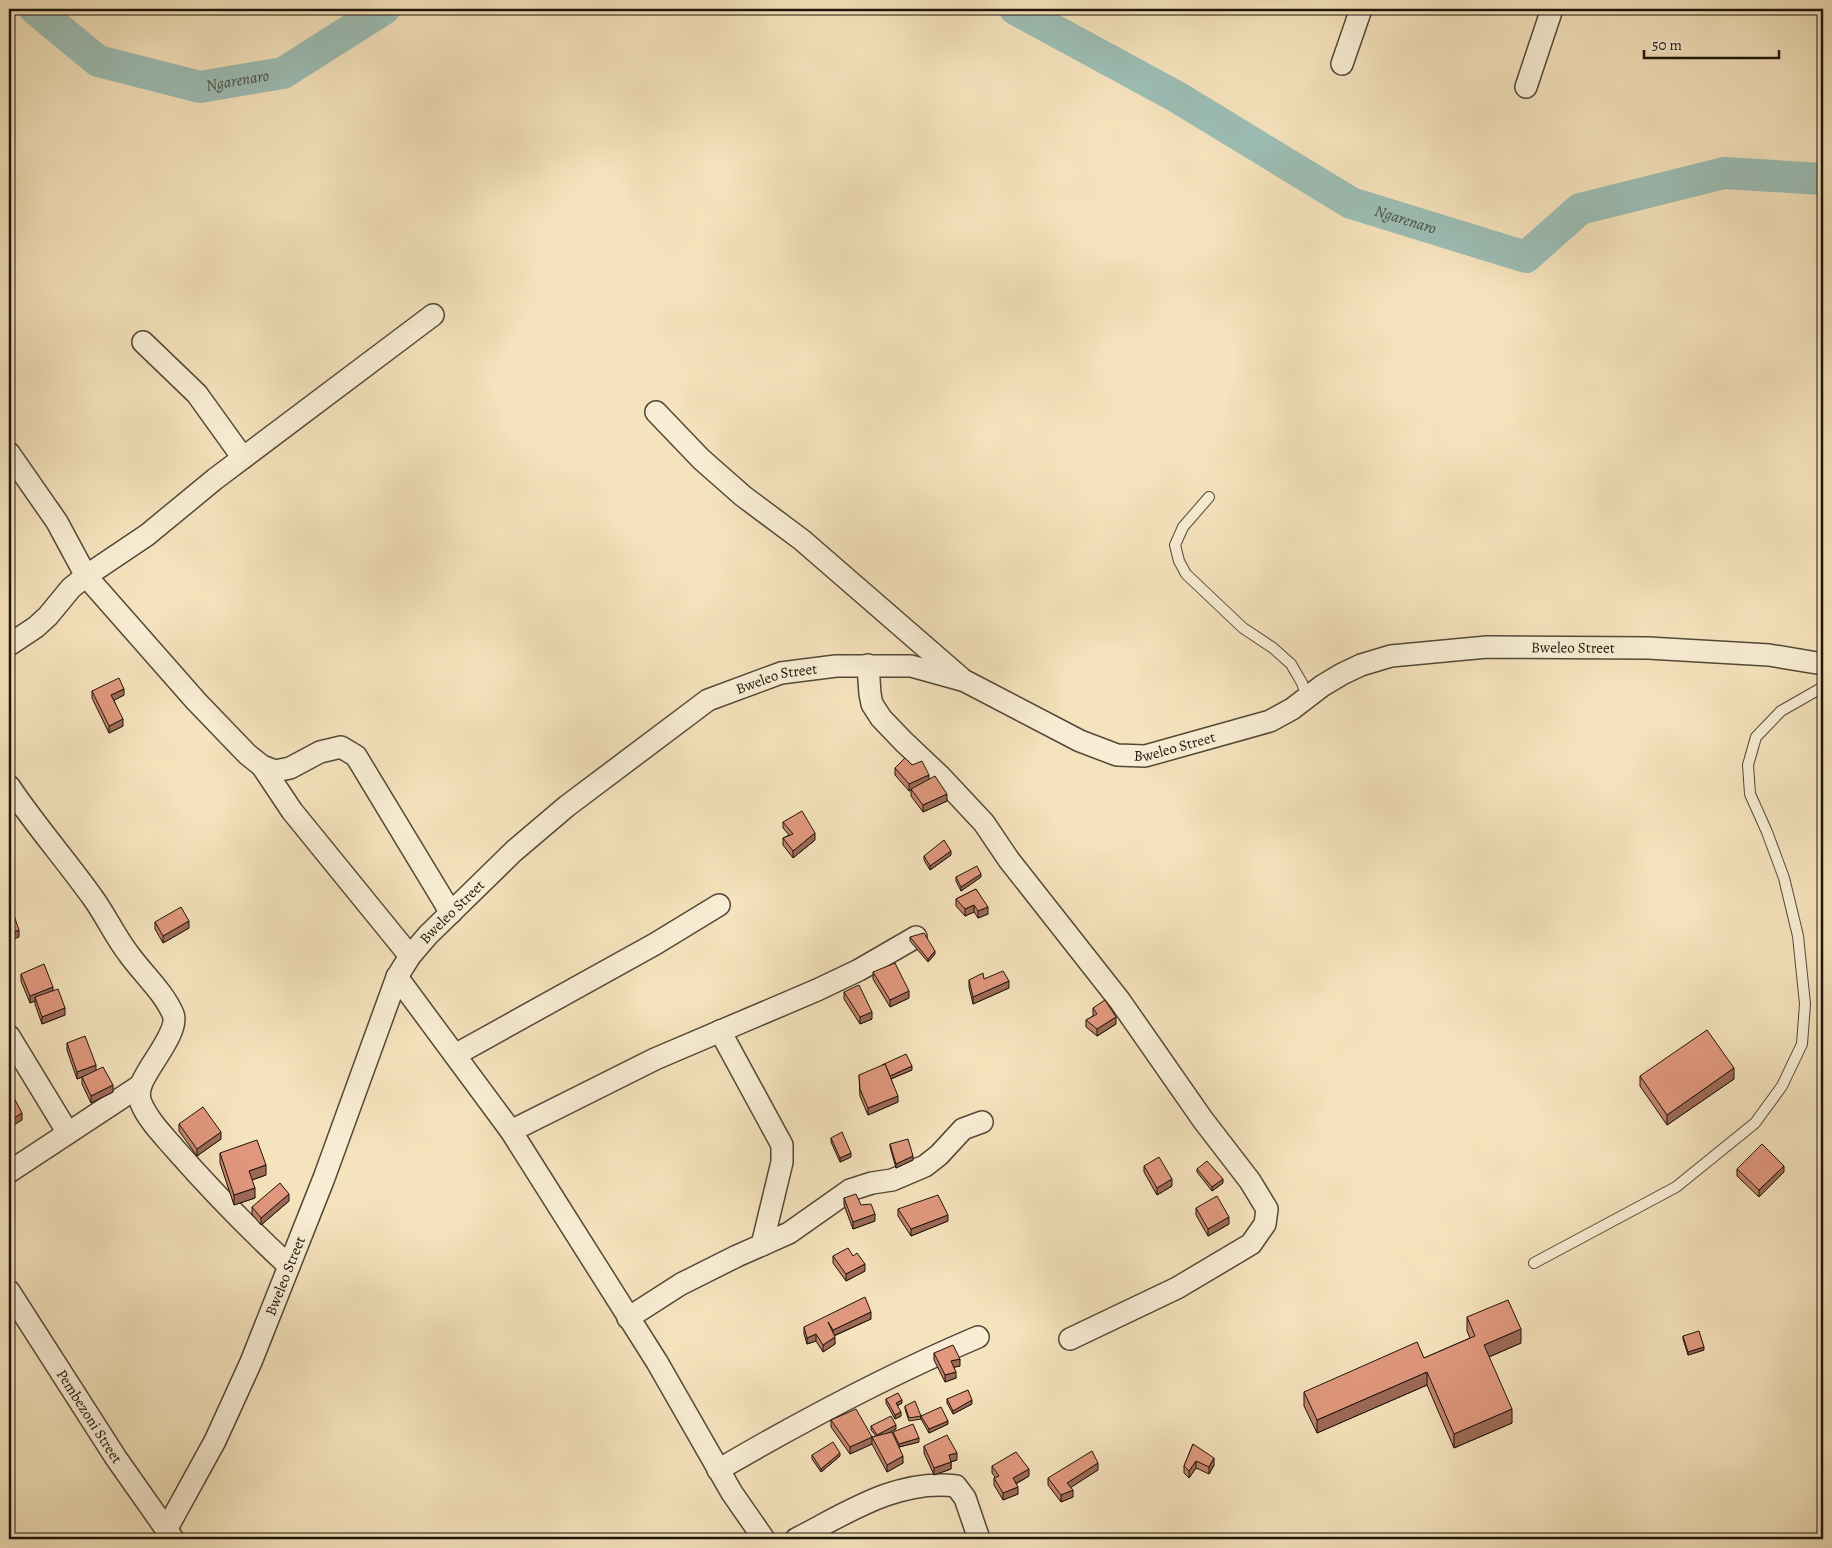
<svg xmlns="http://www.w3.org/2000/svg" width="1832" height="1548" viewBox="0 0 1832 1548" font-family="Alegreya,serif">
  <style>
    .lines { fill: none; stroke-linecap: round; stroke-linejoin: round }
    .river { stroke: #9cbeb5; stroke-width: 32 }
    .service-casing { stroke: #534837; stroke-width: 12 }
    .minor-casing { stroke: #534837; stroke-width: 24 }
    .service { stroke: #f8edd4; stroke-width: 10 }
    .minor { stroke: #f8edd4; stroke-width: 21 }
    .wall { fill: #c2836c; stroke: #1d140a }
    .shaded-wall { fill: #9e6a58; stroke: #1d140a }
    .building { fill: #e1987e; stroke: #1d140a }
    .labels { text-anchor: middle; dominant-baseline: central; stroke-width: 4; stroke-linejoin: round; paint-order: stroke }
    .street-label { font-size: 15px; fill: #1d140a; stroke: #f8edd4 }
    .water-label { font-size: 16px; font-style: italic; fill: #495046; stroke: #f8edd4 }
  </style>
  <rect width="100%" height="100%" fill="#f5e3bd"/>
  <filter id="stains"><feTurbulence type="fractalNoise" baseFrequency=".004" numOctaves="4"/><feColorMatrix values="0 0 0 0 .2 0 0 0 0 .09 0 0 0 0 .02 0 0 0 .5 -.17"/></filter>
  <radialGradient id="worn" r=".72"><stop offset=".6" stop-color="#630" stop-opacity="0"/><stop offset="1" stop-color="#630" stop-opacity=".3"/></radialGradient>
  <g class="lines">
    <g class="river">
      <path id="s1" d="M35 9 98 61 200 87 283 73 384 9"/>
      <path id="s2" d="M1015 9 1177 97 1351 203 1526 257 1580 209 1724 173 1823 179"/>
    </g>
    <defs>
      <g id="service">
        <path d="M1209 497 1183 527 1175 545 1179 561 1186 574 1243 628 1273 648 1291 664 1302 683 1307 697"/>
        <path d="M1534 1263 1676 1187 1755 1123 1782 1086 1802 1044 1805 1004 1798 936 1784 878 1767 832 1750 794 1748 765 1756 737 1781 711 1823 687"/>
      </g>
      <g id="minor">
        <path d="M1342 64 1361 9"/>
        <path d="M1526 87 1552 9"/>
        <path d="M143 342 197 394 243 458"/>
        <path d="M656 412 701 459 743 496 802 540 961 678"/>
        <path d="M9 453 57 522 86 576 196 701 247 754 262 766 275 771 290 768 320 752 341 747 356 756 451 913"/>
        <path d="M9 645 36 627 48 616 71 588 86 576 147 535 215 479 433 315"/>
        <path d="M868 665 870 694 872 704 881 718 904 742 940 776 984 823 1009 860 1120 1001 1203 1120 1250 1181 1267 1209 1265 1224 1251 1244 1177 1288 1070 1339"/>
        <path d="M262 766 292 811 410 956"/>
        <path d="M9 786C35 825 66 860 93 898 106 916 115 936 128 953 142 973 163 991 173 1014 180 1031 147 1067 141 1085 139 1091 139 1098 141 1103 148 1120 163 1135 175 1149 211 1190 249 1229 289 1266"/>
        <path d="M397 977 511 1131 657 1362 732 1493 764 1539"/>
        <path d="M720 1031 782 1145V1162L762 1245"/>
        <path d="M9 1036 68 1133"/>
        <path d="M455 1055 655 944 719 905"/>
        <path d="M511 1131 655 1059 817 990 859 970 916 937"/>
        <path d="M9 1172 141 1085"/>
        <path id="s3" d="M9 1291 116 1458 173 1539"/>
        <path d="M628 1318 681 1284 737 1256 789 1233 850 1190 872 1183 892 1180 925 1166 939 1155 963 1129 982 1122"/>
        <path d="M718 1470C802 1421 888 1375 978 1337"/>
        <path id="s4" d="M166 1530 215 1441 251 1362 324 1178 397 977 410 956 428 935 514 851 567 806 708 700 781 673 836 666H911L965 681 1080 741 1117 755 1145 756 1270 721 1292 709 1322 686 1342 674 1361 665 1391 656 1487 647 1648 648 1769 655 1823 664"/>
        <path d="M796 1539C845 1514 898 1478 956 1486L965 1498 979 1539"/>
      </g>
    </defs>
    <use href="#service" class="service-casing"/>
    <use href="#minor" class="minor-casing"/>
    <use href="#service" class="service"/>
    <use href="#minor" class="minor"/>
  </g>
  <g class="wall">
    <path d="M92 691 124 695 114 700 123 726 109 733 92 698Z"/>
    <path d="M895 768 929 780 947 801 923 812 911 796V790L909 791 895 775Z"/>
    <path d="M783 822 815 840 793 858 783 845V838L789 835 783 828Z"/>
    <path d="M951 855 930 870 924 860V856Z"/>
    <path d="M956 877H981L961 891 956 881Z"/>
    <path d="M976 889 988 914 978 918 974 912 965 916 956 906V899Z"/>
    <path d="M155 922 189 928 163 943 155 929Z"/>
    <path d="M910 937 935 954 928 962 910 941Z"/>
    <path d="M873 972 909 998 890 1007 873 979Z"/>
    <path d="M21 974 53 991 65 1015 42 1024 35 1004V1001L30 1003 21 981Z"/>
    <path d="M984 979 1009 988 973 1004 969 987V980Z"/>
    <path d="M844 992 872 1019 860 1024 844 999Z"/>
    <path d="M1093 1008 1116 1024 1097 1036 1086 1027V1020L1093 1016Z"/>
    <path d="M67 1043 96 1070 113 1092 91 1103 82 1084V1077L85 1076 77 1079 67 1050Z"/>
    <path d="M912 1070 891 1079 898 1102 868 1115 860 1096 859 1075Z"/>
    <path d="M1640 1076 1734 1079 1667 1125 1640 1086Z"/>
    <path d="M179 1124 221 1139 197 1156 179 1131Z"/>
    <path d="M831 1138 851 1157 840 1162 831 1142Z"/>
    <path d="M890 1144 913 1160 896 1168 890 1147Z"/>
    <path d="M220 1153 266 1175 252 1180 255 1198 234 1205 220 1163Z"/>
    <path d="M1144 1166 1172 1186 1157 1195 1144 1172Z"/>
    <path d="M1197 1169 1223 1183 1212 1191 1197 1172Z"/>
    <path d="M1737 1169 1784 1172 1759 1197 1737 1176Z"/>
    <path d="M844 1198 861 1205 875 1221 853 1229 844 1205Z"/>
    <path d="M289 1201 261 1225 252 1214V1207Z"/>
    <path d="M1196 1208 1229 1224 1208 1236 1196 1215Z"/>
    <path d="M898 1209 948 1221 911 1236 898 1216Z"/>
    <path d="M833 1256H853L865 1271 846 1281 833 1263Z"/>
    <path d="M1467 1317 1521 1343 1489 1357 1512 1423 1454 1448 1427 1385 1317 1433 1304 1406V1392L1424 1358 1470 1338 1467 1331Z"/>
    <path d="M871 1319 834 1336 835 1344 823 1352 816 1341 807 1344 804 1334V1327Z"/>
    <path d="M1683 1336 1704 1350 1688 1355 1683 1339Z"/>
    <path d="M934 1353 960 1366 954 1367 956 1378 945 1382 934 1360Z"/>
    <path d="M886 1399 902 1403 897 1406 901 1416 895 1419 886 1403Z"/>
    <path d="M947 1399 972 1404 953 1414 947 1403Z"/>
    <path d="M905 1406 921 1416V1419L909 1421 905 1409Z"/>
    <path d="M921 1416 948 1424 929 1433 921 1419Z"/>
    <path d="M831 1420 872 1437 876 1436 871 1430V1426L896 1429 887 1433 893 1434V1432L919 1442 899 1447 903 1463 887 1472 872 1444 850 1454 831 1427Z"/>
    <path d="M1193 1444 1214 1465 1209 1474 1196 1468 1189 1478 1184 1473V1466Z"/>
    <path d="M924 1446 957 1460 951 1462V1469L934 1475 924 1453Z"/>
    <path d="M812 1455 840 1456 821 1472 812 1459Z"/>
    <path d="M992 1466 1029 1476 1016 1484 1018 1494 1003 1500 994 1485V1478L995 1477 992 1473Z"/>
    <path d="M1098 1470 1070 1487 1073 1497 1061 1502 1048 1485V1478Z"/>
  </g>
  <g class="shaded-wall">
    <path d="M124 689V695L111 702V695Z"/>
    <path d="M123 719V726L109 733V726Z"/>
    <path d="M929 775V782L909 791V784Z"/>
    <path d="M947 794V801L923 812V805Z"/>
    <path d="M815 833V840L793 858V851Z"/>
    <path d="M951 851V855L930 870V866Z"/>
    <path d="M981 874V877L961 891V887Z"/>
    <path d="M974 905V912L965 916V909Z"/>
    <path d="M988 907V914L978 918V911Z"/>
    <path d="M189 921V928L163 943V936Z"/>
    <path d="M19 930V937L9 941V934Z"/>
    <path d="M935 951V954L928 962V959Z"/>
    <path d="M1009 981V988L973 1004V997Z"/>
    <path d="M53 987V993L35 997V1001L30 1003V996Z"/>
    <path d="M909 991V998L890 1007V1000Z"/>
    <path d="M65 1008V1015L42 1024V1017Z"/>
    <path d="M872 1012V1019L860 1024V1017Z"/>
    <path d="M1116 1017V1024L1097 1036V1029Z"/>
    <path d="M96 1065V1072L77 1079V1072Z"/>
    <path d="M912 1066V1070L888 1080V1077Z"/>
    <path d="M1734 1068V1079L1667 1125V1115Z"/>
    <path d="M113 1085V1092L91 1103V1096Z"/>
    <path d="M898 1096V1102L868 1115V1108Z"/>
    <path d="M22 1113V1120L9 1128V1121Z"/>
    <path d="M221 1132V1139L197 1156V1149Z"/>
    <path d="M851 1153V1157L840 1162V1158Z"/>
    <path d="M913 1156V1160L896 1168V1164Z"/>
    <path d="M266 1165V1175L249 1181V1171Z"/>
    <path d="M1784 1166V1172L1759 1197V1190Z"/>
    <path d="M1172 1179V1186L1157 1195V1188Z"/>
    <path d="M1223 1179V1183L1212 1191V1187Z"/>
    <path d="M255 1188V1198L234 1205V1195Z"/>
    <path d="M289 1194V1201L261 1225V1218Z"/>
    <path d="M875 1214V1221L853 1229V1222Z"/>
    <path d="M948 1215V1221L911 1236V1229Z"/>
    <path d="M1229 1217V1224L1208 1236V1229Z"/>
    <path d="M865 1264V1271L846 1281V1274Z"/>
    <path d="M871 1312V1319L833 1336V1330Z"/>
    <path d="M1521 1329V1343L1484 1359V1345Z"/>
    <path d="M816 1334V1341L807 1344V1338Z"/>
    <path d="M835 1337V1344L823 1352V1345Z"/>
    <path d="M1704 1347V1350L1688 1355V1352Z"/>
    <path d="M960 1359V1366L951 1368V1361Z"/>
    <path d="M956 1372V1378L945 1382V1375Z"/>
    <path d="M1427 1372V1385L1317 1433V1420Z"/>
    <path d="M902 1400V1403L896 1406V1403Z"/>
    <path d="M972 1400V1404L953 1414V1411Z"/>
    <path d="M1512 1409V1423L1454 1448V1434Z"/>
    <path d="M901 1412V1416L895 1419V1415Z"/>
    <path d="M948 1421V1424L929 1433V1429Z"/>
    <path d="M896 1425V1429L877 1439V1435Z"/>
    <path d="M872 1437V1444L850 1454V1447Z"/>
    <path d="M919 1438V1442L899 1447V1444Z"/>
    <path d="M840 1453V1456L821 1472V1469Z"/>
    <path d="M957 1453V1460L949 1462V1455Z"/>
    <path d="M903 1456V1463L887 1472V1465Z"/>
    <path d="M1214 1458V1465L1209 1474V1467Z"/>
    <path d="M1196 1461V1468L1189 1478V1471Z"/>
    <path d="M951 1462V1469L934 1475V1468Z"/>
    <path d="M1098 1463V1470L1067 1490V1483Z"/>
    <path d="M1029 1469V1476L1013 1485V1478Z"/>
    <path d="M1018 1487V1494L1003 1500V1493Z"/>
    <path d="M1073 1490V1497L1061 1502V1495Z"/>
  </g>
  <g class="building">
    <path d="M119 678 124 689 111 695 123 719 109 726 92 691Z"/>
    <path d="M905 758 912 765 922 761 929 775 909 784 895 768Z"/>
    <path d="M935 776 947 794 923 805 911 789Z"/>
    <path d="M802 811 815 833 793 851 783 838 793 834 783 822Z"/>
    <path d="M944 840 951 851 930 866 924 856Z"/>
    <path d="M977 866 981 874 961 887 956 877Z"/>
    <path d="M976 889 988 907 978 911 974 905 965 909 956 899Z"/>
    <path d="M181 907 189 921 163 936 155 922Z"/>
    <path d="M12 910 19 930 9 934V911Z"/>
    <path d="M924 933 935 951 928 959 910 937Z"/>
    <path d="M895 963 909 991 890 1000 873 972Z"/>
    <path d="M44 964 53 987 30 996 21 974Z"/>
    <path d="M1003 971 1009 981 973 997 969 980 983 973 984 979Z"/>
    <path d="M859 985 872 1012 860 1017 844 992Z"/>
    <path d="M58 989 65 1008 42 1017 35 997Z"/>
    <path d="M1105 1000 1116 1017 1097 1029 1086 1020 1097 1014 1093 1008Z"/>
    <path d="M1707 1030 1734 1068 1667 1115 1640 1076Z"/>
    <path d="M85 1036 96 1065 77 1072 67 1043Z"/>
    <path d="M906 1054 912 1066 890 1076 885 1064 882 1065Z"/>
    <path d="M885 1064 898 1096 868 1108 860 1089 859 1075Z"/>
    <path d="M103 1067 113 1085 91 1096 82 1077Z"/>
    <path d="M12 1094 22 1113 9 1121V1096Z"/>
    <path d="M203 1107 221 1132 197 1149 179 1124Z"/>
    <path d="M842 1132 851 1153 840 1158 831 1138Z"/>
    <path d="M908 1139 913 1156 896 1164 890 1144Z"/>
    <path d="M257 1140 266 1165 249 1171 255 1188 234 1195 220 1153Z"/>
    <path d="M1762 1144 1784 1166 1759 1190 1737 1169Z"/>
    <path d="M1159 1157 1172 1179 1157 1188 1144 1166Z"/>
    <path d="M1207 1161 1223 1179 1212 1187 1197 1169Z"/>
    <path d="M280 1183 289 1194 261 1218 252 1207Z"/>
    <path d="M856 1194 861 1205 871 1204 875 1214 853 1222 844 1198Z"/>
    <path d="M938 1195 948 1215 911 1229 898 1209Z"/>
    <path d="M1217 1196 1229 1217 1208 1229 1196 1208Z"/>
    <path d="M848 1248 853 1256 857 1253 865 1264 846 1274 833 1256Z"/>
    <path d="M865 1297 871 1312 833 1330 828 1322 835 1337 823 1345 816 1334 807 1338 804 1327Z"/>
    <path d="M1508 1300 1521 1329 1484 1345 1512 1409 1454 1434 1427 1372 1317 1420 1304 1392 1417 1342 1424 1358 1475 1336 1467 1317Z"/>
    <path d="M1699 1331 1704 1347 1688 1352 1683 1336Z"/>
    <path d="M953 1345 960 1359 951 1361 956 1372 945 1375 934 1353Z"/>
    <path d="M968 1390 972 1400 953 1411 947 1399Z"/>
    <path d="M898 1393 902 1400 896 1403 901 1412 895 1415 886 1399Z"/>
    <path d="M915 1401 921 1416 909 1418 905 1406Z"/>
    <path d="M941 1407 948 1421 929 1429 921 1416Z"/>
    <path d="M856 1409 872 1437 850 1447 831 1420Z"/>
    <path d="M891 1416 896 1425 877 1435 871 1426Z"/>
    <path d="M913 1424 919 1438 899 1444 893 1432Z"/>
    <path d="M892 1432 903 1456 887 1465 872 1437Z"/>
    <path d="M947 1435 957 1453 949 1455 951 1462 934 1468 924 1446Z"/>
    <path d="M833 1442 840 1453 821 1469 812 1455Z"/>
    <path d="M1193 1444 1214 1458 1209 1467 1196 1461 1189 1471 1184 1466Z"/>
    <path d="M1092 1451 1098 1463 1067 1483 1073 1490 1061 1495 1048 1478Z"/>
    <path d="M1016 1452 1029 1469 1013 1478 1018 1487 1003 1493 994 1478 999 1476 992 1466Z"/>
  </g>
  <g class="labels">
    <g class="street-label">
      <text stroke="none"><textPath href="#s4" startOffset="1931">Bweleo Street</textPath></text>
      <text stroke="none"><textPath href="#s4" startOffset="1091">Bweleo Street</textPath></text>
      <text stroke="none"><textPath href="#s4" startOffset="1511">Bweleo Street</textPath></text>
      <text stroke="none"><textPath href="#s4" startOffset="686">Bweleo Street</textPath></text>
      <text stroke="none"><textPath href="#s4" startOffset="281">Bweleo Street</textPath></text>
      <text stroke="none"><textPath href="#s3" startOffset="149">Pembezoni Street</textPath></text>
    </g>
    <g class="water-label">
      <text stroke="none"><textPath href="#s1" startOffset="225">Ngarenaro</textPath></text>
      <text stroke="none"><textPath href="#s2" startOffset="445">Ngarenaro</textPath></text>
    </g>
  </g>
  <rect width="1832" height="1548" fill="none" stroke="#f5e3bd" stroke-width="30"/>
  <rect x="10" y="10" width="1812" height="1528" fill="none" stroke="#1d140a" stroke-width="2.5"/>
  <rect x="15" y="15" width="1802" height="1518" fill="none" stroke="#1d140a"/>
  <path d="M1644 50v8h135v-8" fill="none" stroke="#1d140a" stroke-width="2.5"/>
  <text x="1652" y="50" font-size="15" fill="#1d140a" stroke="#f8edd4" stroke-width="4" paint-order="stroke">50 m</text>
  <rect width="100%" height="100%" filter="url(#stains)"/>
  <rect width="100%" height="100%" fill="url(#worn)"/>
</svg>
